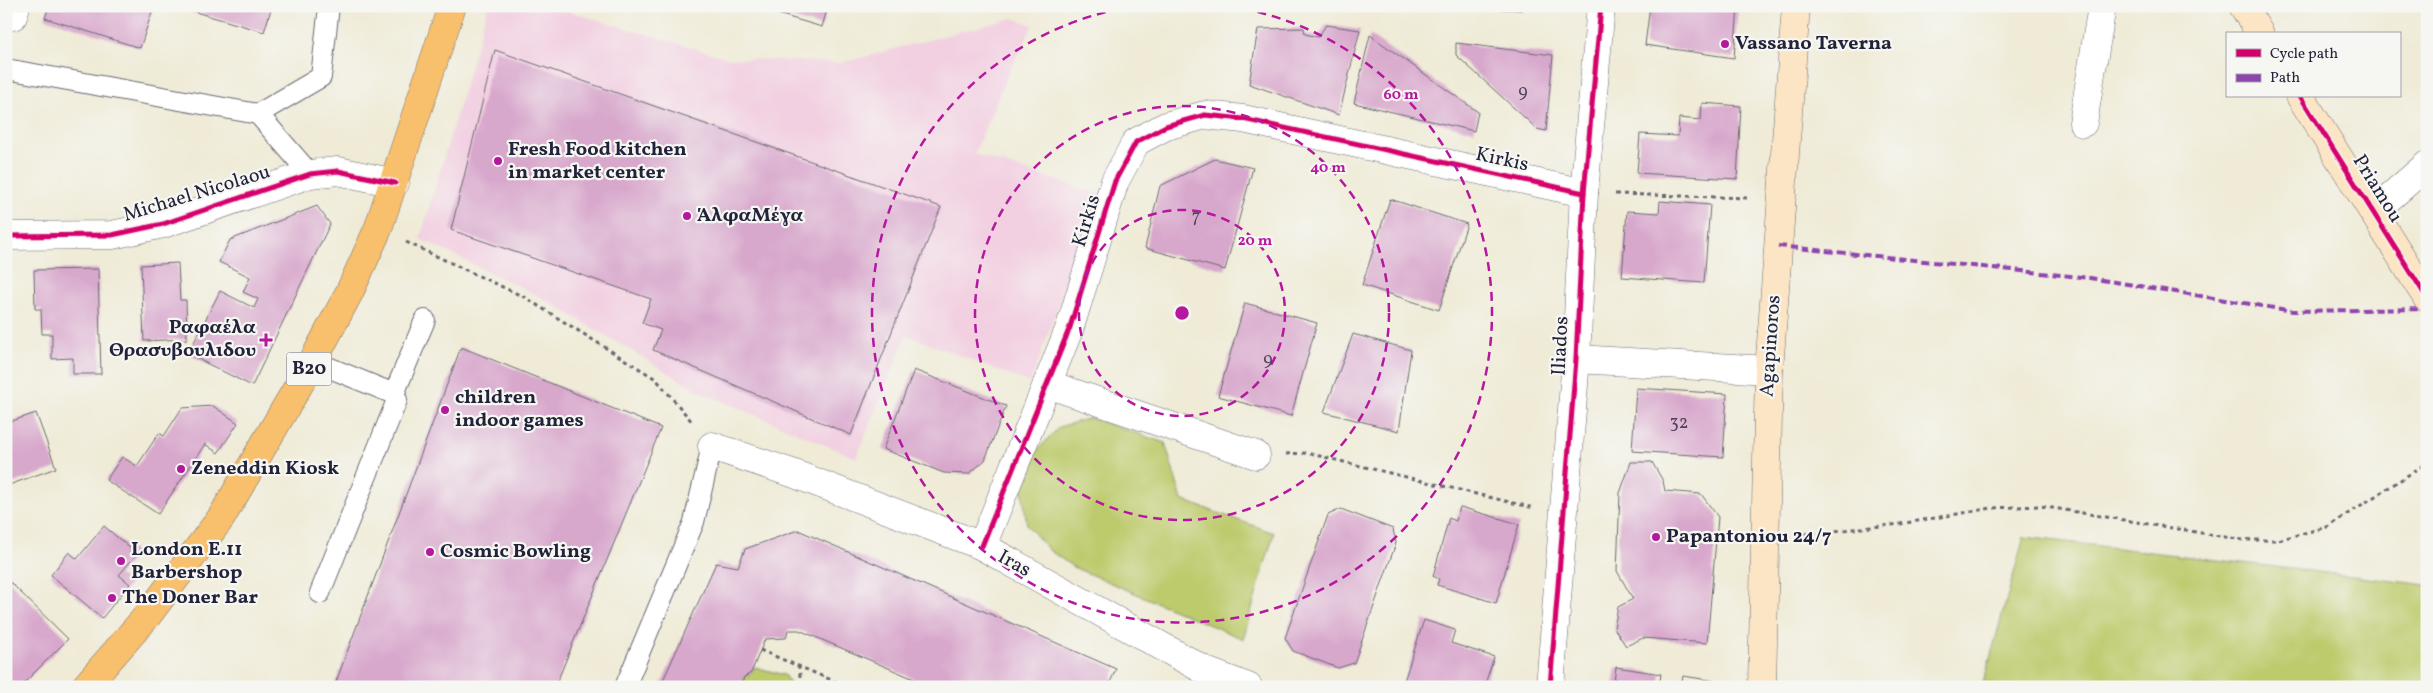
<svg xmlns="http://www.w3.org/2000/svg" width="2433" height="693" viewBox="0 0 2433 693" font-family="Vollkorn,serif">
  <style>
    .built { fill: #f2cfe1 }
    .green { fill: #becb6d; stroke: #707654 }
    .building { fill: #d8a7cc }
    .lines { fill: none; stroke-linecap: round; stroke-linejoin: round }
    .lane-casing { stroke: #6a6872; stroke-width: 22 }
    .street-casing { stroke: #6a6872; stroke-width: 29 }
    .secondary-casing { stroke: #6a6872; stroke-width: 29 }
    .primary-casing { stroke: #6a6872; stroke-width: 29 }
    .path { stroke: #6a6872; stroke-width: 3; stroke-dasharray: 4 4; stroke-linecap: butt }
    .lane { stroke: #fff; stroke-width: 20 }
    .street { stroke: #fff; stroke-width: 28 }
    .secondary { stroke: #fce5c4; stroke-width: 28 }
    .primary { stroke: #f8bf6c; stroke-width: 28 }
    .quiet { stroke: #8e44ad; stroke-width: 4; stroke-dasharray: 8 4; stroke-linecap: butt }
    .cycleway-casing { stroke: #f6f6f2; stroke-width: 8 }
    .cycleway { stroke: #d6006c; stroke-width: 5 }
    .ring { fill: none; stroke: #b5179e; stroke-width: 2.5; stroke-dasharray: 9 6 }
    .poi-dot { fill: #b5179e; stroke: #f6f6f2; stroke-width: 2 }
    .labels { text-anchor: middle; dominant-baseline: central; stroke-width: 4.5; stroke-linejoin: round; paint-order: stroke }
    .number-label { font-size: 18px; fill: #50435f }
    .shield { fill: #f6f6f2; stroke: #626272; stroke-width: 1 }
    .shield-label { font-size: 19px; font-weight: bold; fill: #22223b }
    .poi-label { font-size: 20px; font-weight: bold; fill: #22223b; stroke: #f6f6f2; text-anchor: start }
    .street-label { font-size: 20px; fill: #22223b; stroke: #f6f6f2 }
    .centre { fill: #b5179e; stroke: #f6f6f2; stroke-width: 2.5 }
    .ring-label { font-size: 15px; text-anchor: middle; font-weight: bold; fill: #b5179e; stroke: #f6f6f2; stroke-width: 4.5; stroke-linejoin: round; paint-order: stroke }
  </style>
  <rect width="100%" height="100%" fill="#f6f6f2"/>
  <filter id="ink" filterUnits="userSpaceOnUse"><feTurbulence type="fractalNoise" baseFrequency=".02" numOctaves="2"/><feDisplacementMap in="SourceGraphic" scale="10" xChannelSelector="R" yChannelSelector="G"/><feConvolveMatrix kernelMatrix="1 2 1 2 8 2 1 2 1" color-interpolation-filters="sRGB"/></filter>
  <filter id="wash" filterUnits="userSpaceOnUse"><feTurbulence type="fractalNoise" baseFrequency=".0096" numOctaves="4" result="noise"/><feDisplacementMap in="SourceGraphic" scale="20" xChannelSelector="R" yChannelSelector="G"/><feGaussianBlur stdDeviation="1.12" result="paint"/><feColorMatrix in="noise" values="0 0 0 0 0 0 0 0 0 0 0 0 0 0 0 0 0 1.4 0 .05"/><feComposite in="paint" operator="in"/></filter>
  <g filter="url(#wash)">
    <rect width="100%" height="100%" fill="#efebd7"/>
    <path class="built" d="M488 6H550L728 58 841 63 1012 18 1033 25 1007 76 974 154 1099 194 1030 383 907 335 856 458 699 391 537 295 420 239Z"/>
    <g class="green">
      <path d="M1090 418 1165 443 1182 500 1274 533 1243 639 1073 567 1049 550 1027 525 1022 488 1036 452 1059 427Z"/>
      <path d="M2024 537 2427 585V687H1982Z"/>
      <path d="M755 667 784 675 793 687H741L744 677 751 673Z"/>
    </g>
    <g id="blocks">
      <g class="building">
        <path d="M49 6H154L140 48 45 18Z"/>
        <path d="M185 6H272L264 32 185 9Z"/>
        <path d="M751 6H828L822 27Z"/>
        <path d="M1499 6H1523V10L1499 9Z"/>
        <path d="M1650 6H1738L1734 58 1645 45Z"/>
        <path d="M1326 25 1360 30 1339 115 1249 84 1258 29 1304 28 1305 34 1318 37Z"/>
        <path d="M1370 35 1478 112 1474 131 1354 103Z"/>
        <path d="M1456 43 1553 55 1546 131 1537 129 1456 55Z"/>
        <path d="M495 50 941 207 851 435 653 350 661 330 642 323 651 299 451 230Z"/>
        <path d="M1702 103 1741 106 1737 179 1637 173 1640 134 1678 136 1679 118 1701 120Z"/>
        <path d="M1215 159 1253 168 1225 270 1145 248 1160 186Z"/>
        <path d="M1390 199 1467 224 1439 310 1362 285Z"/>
        <path d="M1660 201 1710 205 1704 283 1622 277 1627 211 1659 213Z"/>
        <path d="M317 206 330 224 252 386 188 354 220 291 254 308 258 299 243 292 250 277 219 262 230 240Z"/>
        <path d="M178 263 180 300H186L187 339 144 341 141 265Z"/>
        <path d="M98 269 101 374H73V358L52 359V334H42L41 309H35L34 270Z"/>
        <path d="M1245 303 1317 323 1291 416 1218 396Z"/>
        <path d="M1353 334 1411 350 1399 431 1324 412Z"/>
        <path d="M461 347 661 428 555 687H334Z"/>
        <path d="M914 370 1006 406 985 460 969 474 944 473 883 449Z"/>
        <path d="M1636 388 1727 394 1723 457 1632 451Z"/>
        <path d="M213 406 238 423 218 453 205 444 158 514 106 480 122 457 137 466 159 433 164 436 182 408Z"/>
        <path d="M36 413 56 468 6 486V423Z"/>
        <path d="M1631 462H1652L1663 481 1665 491 1701 494 1718 517 1707 643 1643 638 1626 646 1614 628 1618 607 1633 599 1617 571 1620 493Z"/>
        <path d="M1460 507 1519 524 1496 603 1437 585 1439 579 1433 576 1449 518 1456 521Z"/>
        <path d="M1341 509 1393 529 1396 543 1354 663 1338 668 1293 651 1285 638 1328 515Z"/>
        <path d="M104 526 137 554 119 575 130 584 102 618 51 575 69 552 77 559Z"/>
        <path d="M798 530 1116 669 1108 687H933L799 630H788L786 638 765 639 751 673 744 677 741 687H660L716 563 738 567 745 549Z"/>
        <path d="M8 580 68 639 20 687H6Z"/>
        <path d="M1424 620 1455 630 1451 643 1494 657 1484 687H1402Z"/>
        <path d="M1616 667 1661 674 1659 687H1613Z"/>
        <path d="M1683 676 1729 683V687H1681Z"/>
      </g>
    </g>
  </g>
  <g filter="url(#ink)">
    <use href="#blocks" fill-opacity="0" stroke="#6a6872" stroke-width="1"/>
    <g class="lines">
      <defs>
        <g id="lane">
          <path d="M6 69 258 114 321 77 329 6"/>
          <path d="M258 114 310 174"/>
          <path d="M313 361 394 394 397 400 320 593"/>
          <path d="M394 394 425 320"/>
          <path d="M625 687 694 522 712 446"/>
        </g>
        <g id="street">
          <path d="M13 16 16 6"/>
          <path d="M2083 123 2102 6"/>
          <path d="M2374 211 2427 165"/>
          <path d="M6 236 112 235 163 224 310 174 338 171 395 183"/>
          <path d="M1576 359 1769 370"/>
          <path d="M1047 384 1256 455"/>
          <path d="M712 446 792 473 982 546 1206 671 1248 687"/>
          <path d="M982 546 1070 327 1115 181 1136 142 1166 126 1205 115 1243 119 1584 193"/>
          <path d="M1550 687 1576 359 1584 193 1601 6"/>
        </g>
        <g id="secondary">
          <path d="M2243 6 2260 34"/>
          <path d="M2300 96 2427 298"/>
          <path d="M1762 687 1769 370 1796 6"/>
        </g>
        <path id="primary" d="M85 687 147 616 221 518 313 361 350 291 378 229 452 6"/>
      </defs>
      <use href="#lane" class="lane-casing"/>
      <use href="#street" class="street-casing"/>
      <use href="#secondary" class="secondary-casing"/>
      <use href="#primary" class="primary-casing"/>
      <g class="path">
        <path d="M1615 194 1751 198"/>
        <path d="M406 242 524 297 656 379 693 423"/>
        <path d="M1286 454 1307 453 1534 508"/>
        <path d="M1796 535 1900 524 1992 508 2041 506 2243 540H2278L2327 527 2427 463"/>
        <path d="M760 650 848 687"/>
        <path d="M799 665 801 687"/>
      </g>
      <use href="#lane" class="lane"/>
      <use href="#street" class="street"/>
      <use href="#secondary" class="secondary"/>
      <use href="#primary" class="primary"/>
      <path class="quiet" d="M1778 246 2090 278 2293 311 2427 309"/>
      <defs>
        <g id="cycleway">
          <path d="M2300 96 2427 298"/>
          <path d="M6 236 112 235 163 224 310 174 338 171 395 183"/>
          <path d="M982 546 1070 327 1115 181 1136 142 1166 126 1205 115 1243 119 1584 193"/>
          <path d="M1550 687 1576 359 1584 193 1601 6"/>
        </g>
      </defs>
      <use href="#cycleway" class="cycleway-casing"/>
      <use href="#cycleway" class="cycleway"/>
    </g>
  </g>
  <g class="ring">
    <circle cx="1182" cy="313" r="103"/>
    <circle cx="1182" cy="313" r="207"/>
    <path d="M1228 6A310 310 0 1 1 1136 6"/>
  </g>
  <g class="poi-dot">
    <circle cx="1725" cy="44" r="5"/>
    <circle cx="498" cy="161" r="5"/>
    <circle cx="687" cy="216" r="5"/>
    <path d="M263.5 332.5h5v5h5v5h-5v5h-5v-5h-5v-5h5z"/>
    <circle cx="445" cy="410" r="5"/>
    <circle cx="181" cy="469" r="5"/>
    <circle cx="1656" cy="537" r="5"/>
    <circle cx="430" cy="552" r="5"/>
    <circle cx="121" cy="561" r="5"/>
    <circle cx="112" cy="598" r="5"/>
  </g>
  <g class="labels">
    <g class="number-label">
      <text x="1523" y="92">9</text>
      <text x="1196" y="217">7</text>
      <text x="1268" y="360">9</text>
      <text x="1679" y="423">32</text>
    </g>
    <rect class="shield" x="286.5" y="352.5" width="45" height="33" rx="4"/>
    <g class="shield-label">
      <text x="309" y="369">B20</text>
    </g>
    <g class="poi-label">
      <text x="1735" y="44">Vassano Taverna</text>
      <text x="508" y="150">Fresh Food kitchen<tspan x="508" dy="23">in market center</tspan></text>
      <text x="697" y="216">ΆλφαΜέγα</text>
      <text x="256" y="328" text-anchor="end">Ραφαέλα<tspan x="256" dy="23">Θρασυβουλιδου</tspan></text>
      <text x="455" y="398">children<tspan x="455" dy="23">indoor games</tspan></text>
      <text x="191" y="469">Zeneddin Kiosk</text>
      <text x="1666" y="537">Papantoniou 24/7</text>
      <text x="131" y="550">London E.11<tspan x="131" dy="23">Barbershop</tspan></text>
      <text x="440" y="552">Cosmic Bowling</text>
      <text x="122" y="598">The Doner Bar</text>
    </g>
    <g class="street-label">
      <text transform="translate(1502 160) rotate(12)">Kirkis</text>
      <text transform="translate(2377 189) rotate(58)">Priamou</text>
      <text transform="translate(197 194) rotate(-17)">Michael Nicolaou</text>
      <text transform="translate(1087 221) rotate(-73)">Kirkis</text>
      <text transform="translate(1561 346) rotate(-87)">Iliados</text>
      <text transform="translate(1771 346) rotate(-86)">Agapinoros</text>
      <text transform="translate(1014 564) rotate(29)">Iras</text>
    </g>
  </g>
  <circle cx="1182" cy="313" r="8" class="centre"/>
  <g class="ring-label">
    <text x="1401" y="99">60 m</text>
    <text x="1328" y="172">40 m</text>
    <text x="1255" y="245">20 m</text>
  </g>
  <rect width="2433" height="693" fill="none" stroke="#f6f6f2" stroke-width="25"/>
  <rect x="2226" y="32" width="175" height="65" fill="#f6f6f2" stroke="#a1a1a9"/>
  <rect x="2236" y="49" width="25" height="8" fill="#d6006c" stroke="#a1a1a9"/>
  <text x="2270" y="58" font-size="15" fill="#22223b">Cycle path</text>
  <rect x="2236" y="74" width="25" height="8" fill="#8e44ad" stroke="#a1a1a9"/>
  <text x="2270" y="82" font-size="15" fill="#22223b">Path</text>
</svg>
